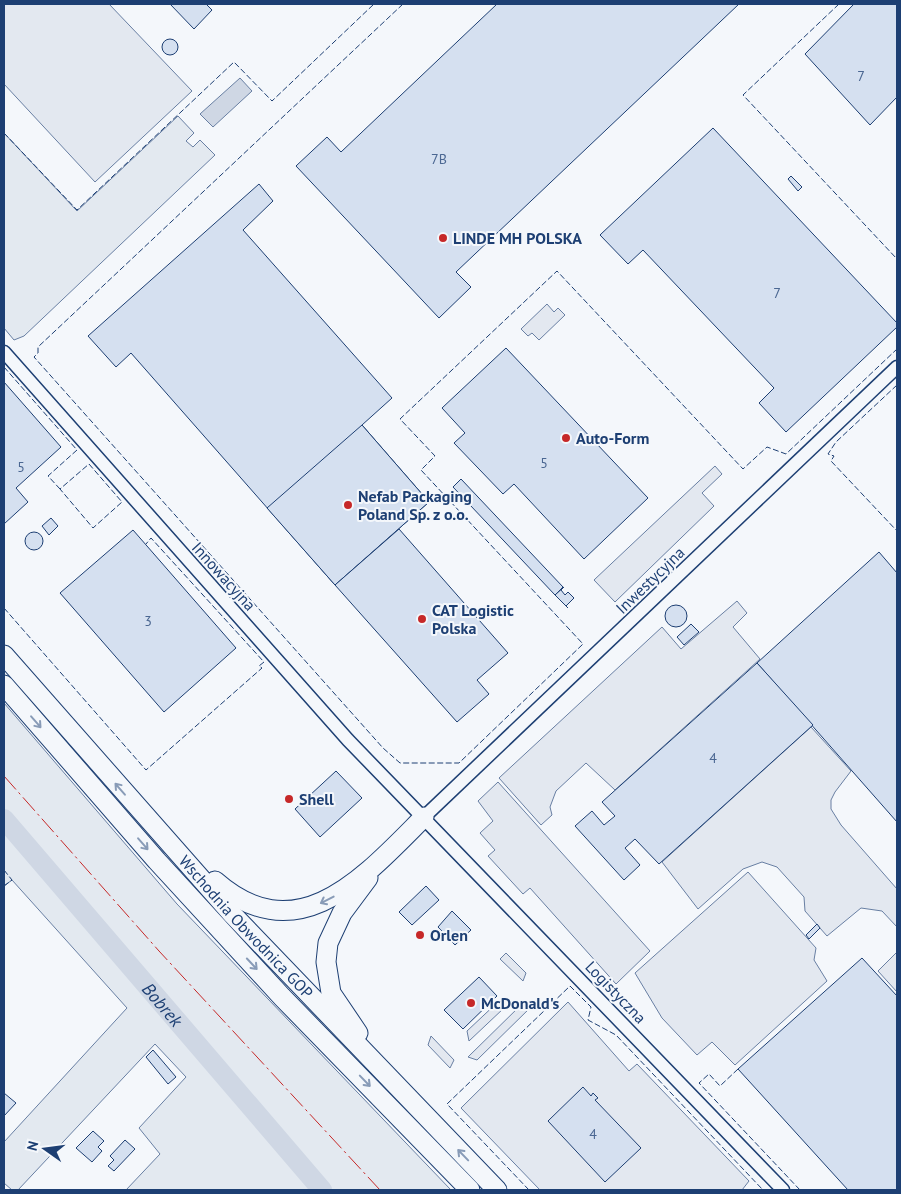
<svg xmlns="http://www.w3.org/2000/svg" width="901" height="1194" viewBox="0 0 901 1194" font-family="'PT Sans',sans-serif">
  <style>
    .green { fill: #e3e9f0; stroke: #687fa3 }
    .parking { fill: #e3e8f0; stroke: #687fa3 }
    .water { fill: #cfd7e4; stroke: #687fa3 }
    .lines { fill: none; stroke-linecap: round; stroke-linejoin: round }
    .river { stroke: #cfd7e4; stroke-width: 20 }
    .building { fill: #d5e0f0; stroke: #1d3f73 }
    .minor-casing { stroke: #1d3f73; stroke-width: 15 }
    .highway-casing { stroke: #1d3f73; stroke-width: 21 }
    .minor { stroke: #f4f7fb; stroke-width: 12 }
    .highway { stroke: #f4f7fb; stroke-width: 19 }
    .fence { stroke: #1d3f73; stroke-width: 1; stroke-dasharray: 6 2.5; stroke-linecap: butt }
    .power { stroke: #c62828; stroke-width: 1; stroke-dasharray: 18 4 2.5 4; stroke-linecap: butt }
    .oneway { stroke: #889bb7 }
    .poi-dot { fill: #c62828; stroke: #f4f7fb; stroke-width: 2 }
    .labels { text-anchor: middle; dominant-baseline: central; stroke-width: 4; stroke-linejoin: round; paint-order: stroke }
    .number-label { font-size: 14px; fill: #4b6792 }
    .poi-label { font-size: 16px; font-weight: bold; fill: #1d3f73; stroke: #f4f7fb; text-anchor: start }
    .street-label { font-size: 16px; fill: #1d3f73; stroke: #f4f7fb }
    .water-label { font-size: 18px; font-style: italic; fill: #1d3f73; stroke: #f4f7fb }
  </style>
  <rect width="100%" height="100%" fill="#f4f7fb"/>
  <g class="green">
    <path d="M178 116 194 133 186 141 193 147 200 140 215 155 24 336 14 340 4 328V133L77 211Z"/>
    <path d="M4 703 177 904 451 1190H126L160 1154 139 1128 186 1077 155 1044 18 1190H12L4 1183V1142L127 1008 12 880 4 886Z"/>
  </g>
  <g class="parking">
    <path d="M4 4H109L192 91 95 182 4 84Z"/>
    <path d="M547 304 554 312 558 308 565 315 539 340 532 333 528 336 521 329Z"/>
    <path d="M715 466 722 474 702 493 714 506 615 602 594 580Z"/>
    <path d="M737 601 747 613 733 627 760 659 615 790 586 763 556 791 550 807 552 815 541 825 499 778 662 627 681 649Z"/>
    <path d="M811 727 851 771 835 792 831 800V809L841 825 897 889V927L882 911 861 908 827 936 805 911 804 897 777 867 762 862 743 869 698 909 662 862Z"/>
    <path d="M498 782 650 951 616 984 530 888 523 894 488 856 495 850 480 833 493 821 478 801Z"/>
    <path d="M748 872 816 948 814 960 827 981 735 1065 712 1042 697 1055 662 1018 635 973Z"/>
    <path d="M897 952V992L878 971Z"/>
    <path d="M506 953 526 973 523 981 500 959Z"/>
    <path d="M500 1000 504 1008 469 1041 467 1031Z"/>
    <path d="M568 1002 629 1071 637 1064 749 1181 742 1190H540L461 1108Z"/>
    <path d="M523 1003 532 1006 477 1060 468 1057Z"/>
    <path d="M431 1036 454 1060 450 1068 428 1045Z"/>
  </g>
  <path class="water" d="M240 78 252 91 213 127 200 114Z"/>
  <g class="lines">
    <path class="river" id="s1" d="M4 819 322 1190"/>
  </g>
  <g class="building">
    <path d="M170 4H206L212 10 194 29Z"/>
    <path d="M497 4H739L456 272 471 287 439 318 296 166 327 137 341 152Z"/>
    <path d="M854 4H897V97L870 125 805 54Z"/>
    <circle cx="170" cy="47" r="8"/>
    <path d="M713 128 897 323V327L786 432 759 403 774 388 643 250 628 264 600 235Z"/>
    <path d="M791 176 802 187 798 191 788 179Z"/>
    <path d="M259 184 273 201 243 230 392 398 362 425 429 502 335 585 131 353 116 367 88 336Z"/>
    <path d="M506 348 648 498 584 559 514 484 503 494 454 443 465 433 442 408Z"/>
    <path d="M4 382 61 447 16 488 28 502 4 524Z"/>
    <path d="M362 425 429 502 335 585 267 508Z"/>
    <path d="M461 479 563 587 555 595 453 487Z"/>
    <path d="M51 518 58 526 49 535 42 526Z"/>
    <path d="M399 529 508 653 477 680 489 694 457 722 335 585Z"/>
    <path d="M133 530 236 648 164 712 60 593Z"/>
    <circle cx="34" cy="541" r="9"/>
    <path d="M879 552 897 573V822L757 663Z"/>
    <path d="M564 587 561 590 565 595 568 592 574 598 566 606 568 608 555 595Z"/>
    <circle cx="676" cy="616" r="11"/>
    <path d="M691 624 699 632 684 645 677 637Z"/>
    <path d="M757 663 813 725 659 864 635 839 625 848 640 865 624 880 575 826 592 811 604 825 615 816 602 802Z"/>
    <path d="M336 771 362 798 320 837 295 809Z"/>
    <path d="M426 886 439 900 412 925 399 912Z"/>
    <path d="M452 911 471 930 455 945 438 927Z"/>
    <path d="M817 924 820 928 809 939 806 935Z"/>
    <path d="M862 958 897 996V1190H848L738 1069Z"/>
    <path d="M479 977 497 996 463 1029 444 1010Z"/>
    <path d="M153 1050 176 1077 168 1084 146 1057Z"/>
    <path d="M583 1087 591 1096 593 1093 598 1098 595 1100 641 1148 605 1182 548 1121Z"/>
    <path d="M4 1093 16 1103 4 1116Z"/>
    <path d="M93 1131 104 1141 98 1147 102 1151 92 1162 76 1148Z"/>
    <path d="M125 1140 135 1149 114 1171 108 1166 114 1160 110 1156Z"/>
  </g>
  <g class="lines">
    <defs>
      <g id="minor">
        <path d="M4 352 348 740 783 1190"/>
        <path d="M424 817 897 367"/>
      </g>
      <g id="highway">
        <path id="s2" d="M4 655 233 915 497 1190"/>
        <path d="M4 685 157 861 282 997 470 1190"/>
        <path d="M215 881C298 954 365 876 424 817"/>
        <path d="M358 1033 331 993 326 962 328 943 342 913 368 878"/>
      </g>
    </defs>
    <use href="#minor" class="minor-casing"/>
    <use href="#highway" class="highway-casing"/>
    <use href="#minor" class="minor"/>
    <use href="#highway" class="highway"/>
    <g class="fence">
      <path d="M403 4 38 347V353L34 357 383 748 400 763H459L583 644 421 470 435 456 400 419 557 271 743 469 767 447 786 454 897 349"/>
      <path d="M839 4 743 95 897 259"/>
      <path d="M4 133 77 210 234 62 272 101 374 4"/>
      <path d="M4 367 77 450 48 476 60 489"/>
      <path d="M897 385 836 442 828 454 834 456 831 461 897 531"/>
      <path d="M89 464 122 502 93 528 60 489Z"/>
      <path d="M4 608 146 770 262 668 259 666 264 662 151 538 146 544"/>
      <path d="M4 870 12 880 4 886"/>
      <path d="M738 1069 720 1086 709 1074 699 1083 800 1190"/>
      <path d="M529 1190 447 1104 570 986 591 1007 588 1020 616 1035 763 1190"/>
    </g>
    <path class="power" d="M4 776 159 951 380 1190"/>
  </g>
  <defs><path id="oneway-shaft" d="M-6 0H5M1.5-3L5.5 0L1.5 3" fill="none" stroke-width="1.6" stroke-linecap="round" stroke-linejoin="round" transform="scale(1.25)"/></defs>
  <g class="oneway">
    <use href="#oneway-shaft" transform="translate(36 722) rotate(49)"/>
    <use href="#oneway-shaft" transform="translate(120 789) rotate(-131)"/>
    <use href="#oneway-shaft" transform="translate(143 844) rotate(49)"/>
    <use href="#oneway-shaft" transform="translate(327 900) rotate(153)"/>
    <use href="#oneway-shaft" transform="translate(252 964) rotate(47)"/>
    <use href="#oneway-shaft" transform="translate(365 1081) rotate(46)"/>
    <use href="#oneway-shaft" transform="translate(463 1155) rotate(-134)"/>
  </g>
  <g class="poi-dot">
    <circle cx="443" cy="238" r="5"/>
    <circle cx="566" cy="438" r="5"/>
    <circle cx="348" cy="505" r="5"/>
    <circle cx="422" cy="619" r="5"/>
    <circle cx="289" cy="799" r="5"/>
    <circle cx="420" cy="935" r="5"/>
    <circle cx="471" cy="1003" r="5"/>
  </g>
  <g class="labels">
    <g class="number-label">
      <text x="861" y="76">7</text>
      <text x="439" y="159">7B</text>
      <text x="777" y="293">7</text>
      <text x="544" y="463">5</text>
      <text x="21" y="467">5</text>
      <text x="148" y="621">3</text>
      <text x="713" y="758">4</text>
      <text x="593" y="1134">4</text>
    </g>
    <g class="poi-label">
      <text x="453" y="238">LINDE MH POLSKA</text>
      <text x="576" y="438">Auto-Form</text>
      <text x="358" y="496">Nefab Packaging<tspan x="358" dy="18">Poland Sp. z o.o.</tspan></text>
      <text x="432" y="610">CAT Logistic<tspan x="432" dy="18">Polska</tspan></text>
      <text x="299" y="799">Shell</text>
      <text x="430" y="935">Orlen</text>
      <text x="481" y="1003">McDonald's</text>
    </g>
    <g class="street-label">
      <text transform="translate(224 576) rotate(48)">Innowacyjna</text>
      <text transform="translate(650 580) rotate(-44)">Inwestycyjna</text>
      <text stroke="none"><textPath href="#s2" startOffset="364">Wschodnia Obwodnica GOP</textPath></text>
      <text transform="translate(616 992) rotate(46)">Logistyczna</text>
    </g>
    <g class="water-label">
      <text stroke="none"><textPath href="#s1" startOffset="244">Bobrek</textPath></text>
    </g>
  </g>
  <rect width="901" height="1194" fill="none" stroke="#1d3f73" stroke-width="10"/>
  <g transform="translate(45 1149) rotate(284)" stroke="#f4f7fb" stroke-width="4" paint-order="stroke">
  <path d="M0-4L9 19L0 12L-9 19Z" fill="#1d3f73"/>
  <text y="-8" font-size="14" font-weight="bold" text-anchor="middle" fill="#1d3f73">N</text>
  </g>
</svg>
